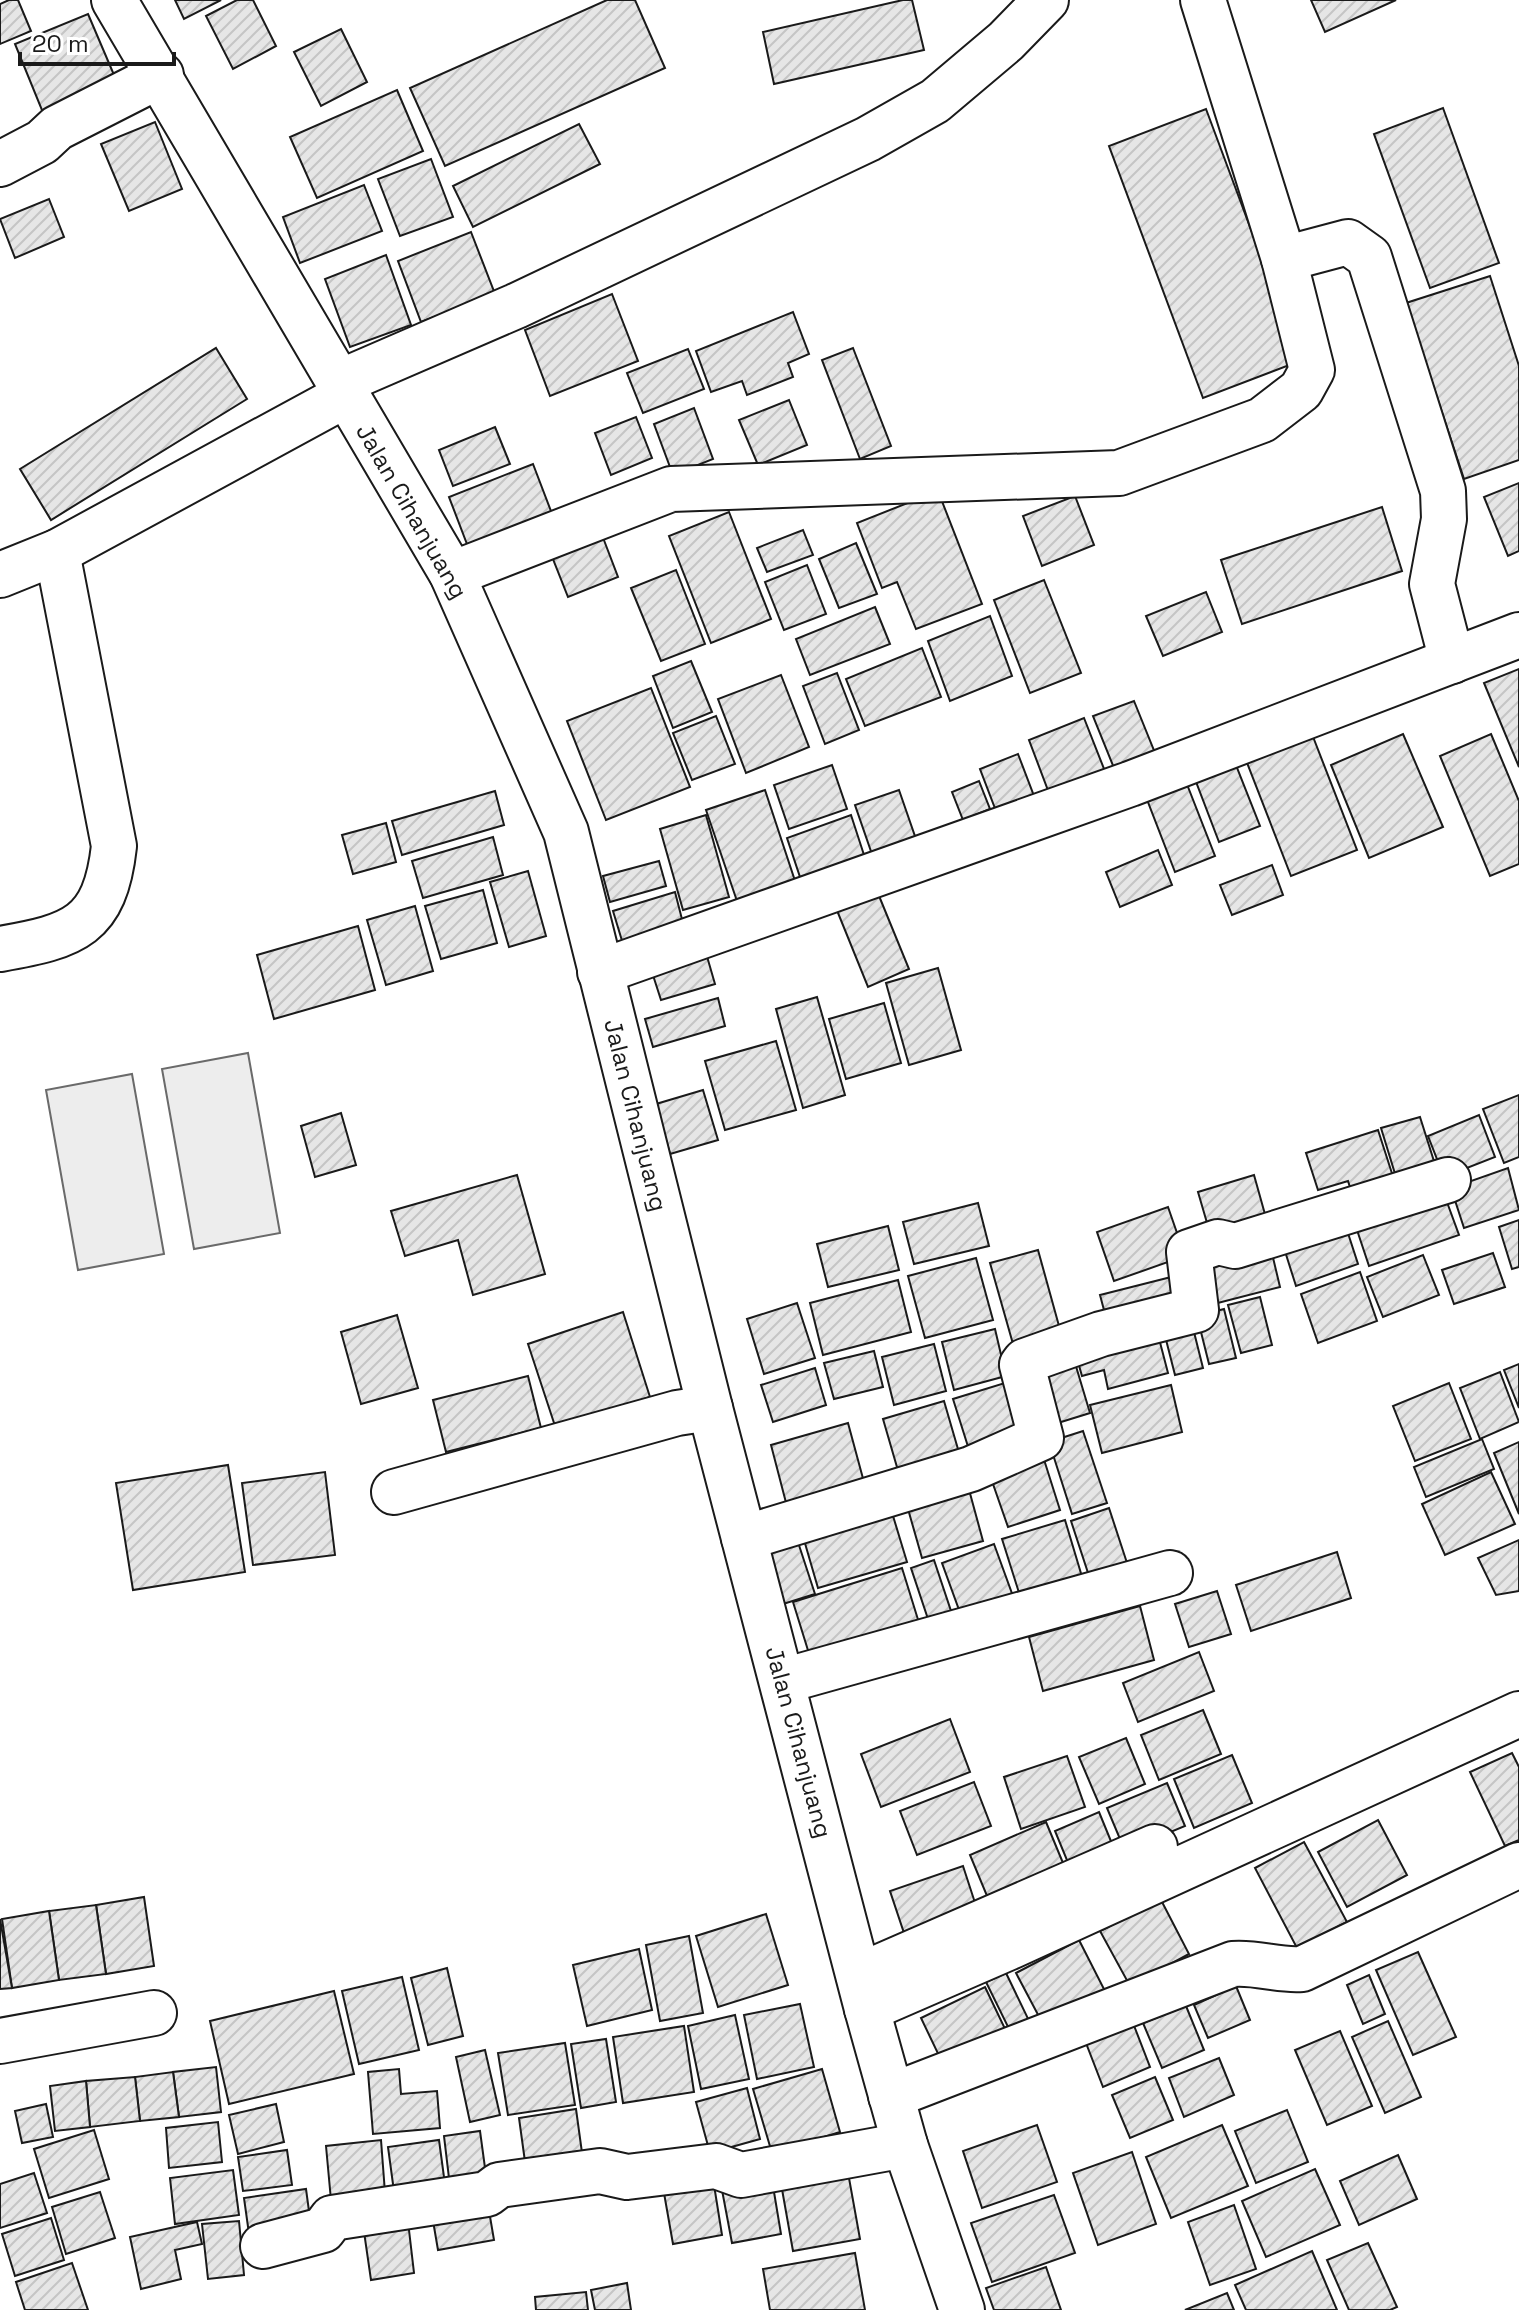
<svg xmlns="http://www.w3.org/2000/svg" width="1519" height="2310" viewBox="0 0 1519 2310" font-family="'Space Grotesk',sans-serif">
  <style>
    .built { fill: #ededed; stroke: #6a6a6a; stroke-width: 2 }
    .building { fill: url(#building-hatch); stroke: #1a1a1a; stroke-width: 2 }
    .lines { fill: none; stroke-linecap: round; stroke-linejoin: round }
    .minor-casing { stroke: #1a1a1a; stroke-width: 48 }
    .major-casing { stroke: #1a1a1a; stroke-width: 48 }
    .minor { stroke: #fff; stroke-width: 44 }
    .major { stroke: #fff; stroke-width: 44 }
    .labels { text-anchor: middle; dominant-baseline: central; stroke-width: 6; stroke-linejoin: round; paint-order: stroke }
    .street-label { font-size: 24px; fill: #1a1a1a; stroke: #fff }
  </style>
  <defs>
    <pattern id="building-hatch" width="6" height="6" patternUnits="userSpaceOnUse" patternTransform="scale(2)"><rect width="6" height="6" fill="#e6e6e6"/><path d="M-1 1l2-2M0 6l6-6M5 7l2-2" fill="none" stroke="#c5c5c5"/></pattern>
  </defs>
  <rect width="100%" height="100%" fill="#fff"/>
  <g class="built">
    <path d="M248 1053 280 1233 194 1249 162 1069Z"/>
    <path d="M132 1074 164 1254 78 1270 46 1090Z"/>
  </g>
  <g class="building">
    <path d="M9 0H18L31 31 0 44V4Z"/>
    <path d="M175 0H221L184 19Z"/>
    <path d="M237 0H253L276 46 233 69 206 16Z"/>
    <path d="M607 0H635L665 68 445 166 410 88Z"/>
    <path d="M903 0H912L924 50 774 84 763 32Z"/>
    <path d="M1311 0H1396L1325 32Z"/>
    <path d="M88 14 120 89 46 120 15 44Z"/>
    <path d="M341 29 367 82 321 106 294 52Z"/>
    <path d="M397 90 423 151 317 198 290 137Z"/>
    <path d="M1443 108 1499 263 1430 288 1374 134Z"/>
    <path d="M1206 109 1300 361 1203 398 1109 146Z"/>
    <path d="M155 122 182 189 129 211 101 144Z"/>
    <path d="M579 124 600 164 473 227 453 186Z"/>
    <path d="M431 159 453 217 400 236 378 179Z"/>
    <path d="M364 185 382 231 300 263 283 217Z"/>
    <path d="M49 199 64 237 15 258 0 219Z"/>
    <path d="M471 232 495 294 421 322 398 261Z"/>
    <path d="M386 255 411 325 350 347 325 279Z"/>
    <path d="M1490 276 1519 366V460L1464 479 1406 303Z"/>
    <path d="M612 294 638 361 550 396 525 330Z"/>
    <path d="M793 312 809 354 788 363 793 377 747 395 742 381 711 392 696 351Z"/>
    <path d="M216 348 247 399 51 520 20 469Z"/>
    <path d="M853 348 891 446 860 459 822 360Z"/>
    <path d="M688 349 704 389 643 413 627 373Z"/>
    <path d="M789 400 807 445 758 465 739 420Z"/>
    <path d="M694 408 713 459 673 475 654 424Z"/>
    <path d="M636 417 652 458 611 475 595 433Z"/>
    <path d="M495 427 510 464 453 486 439 450Z"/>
    <path d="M533 464 554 519 470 552 449 497Z"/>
    <path d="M1519 483V551L1508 556 1484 497Z"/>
    <path d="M938 491 982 604 916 629 897 582 882 588 857 523Z"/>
    <path d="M1075 496 1094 545 1042 566 1023 516Z"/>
    <path d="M1382 507 1402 571 1242 624 1221 560Z"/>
    <path d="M729 512 771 619 711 643 669 536Z"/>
    <path d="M803 530 813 555 767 572 757 548Z"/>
    <path d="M602 535 618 577 568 597 551 554Z"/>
    <path d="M856 543 877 594 839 608 819 559Z"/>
    <path d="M807 565 826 614 784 630 765 582Z"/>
    <path d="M676 570 705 644 661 661 631 588Z"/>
    <path d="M1044 580 1081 673 1030 693 994 600Z"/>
    <path d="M1206 592 1222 632 1163 656 1146 616Z"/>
    <path d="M875 607 890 644 810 675 796 639Z"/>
    <path d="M990 616 1012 676 950 701 928 641Z"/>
    <path d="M922 648 941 697 865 726 846 679Z"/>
    <path d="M691 661 712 712 673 728 653 676Z"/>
    <path d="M1519 669V767L1484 683Z"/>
    <path d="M837 673 859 730 825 744 803 686Z"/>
    <path d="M781 675 809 747 746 773 718 699Z"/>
    <path d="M651 688 690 787 606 820 567 721Z"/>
    <path d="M1134 701 1155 753 1114 768 1093 716Z"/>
    <path d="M716 716 735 764 692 780 673 733Z"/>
    <path d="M1084 718 1108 779 1052 801 1029 740Z"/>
    <path d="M1310 729 1357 850 1291 876 1244 755Z"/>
    <path d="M1403 734 1443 827 1369 858 1331 765Z"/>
    <path d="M1491 734 1519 801V864L1490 876 1440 756Z"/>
    <path d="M1230 750 1260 826 1219 842 1190 766Z"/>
    <path d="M1018 754 1034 796 996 811 980 769Z"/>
    <path d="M832 765 847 809 789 829 774 785Z"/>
    <path d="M1181 769 1215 856 1175 872 1141 784Z"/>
    <path d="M979 781 990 809 963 820 952 792Z"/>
    <path d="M765 790 796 884 738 904 706 810Z"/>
    <path d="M899 790 918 845 874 860 855 805Z"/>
    <path d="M495 791 504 825 402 855 392 821Z"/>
    <path d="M706 815 729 897 683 910 660 829Z"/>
    <path d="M851 815 865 858 801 880 787 838Z"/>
    <path d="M386 823 396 862 353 874 342 835Z"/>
    <path d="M493 837 503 875 423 898 412 861Z"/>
    <path d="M1158 850 1172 885 1120 907 1106 872Z"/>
    <path d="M659 861 666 886 610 902 603 876Z"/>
    <path d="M1272 865 1283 895 1232 915 1220 885Z"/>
    <path d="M528 871 546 936 509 947 490 882Z"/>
    <path d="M483 890 497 943 441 959 425 906Z"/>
    <path d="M877 891 909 969 868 987 836 908Z"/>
    <path d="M675 892 684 927 623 944 613 911Z"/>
    <path d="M415 906 433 971 386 985 367 920Z"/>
    <path d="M358 926 375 990 274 1019 257 955Z"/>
    <path d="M706 953 715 984 661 1000 651 969Z"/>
    <path d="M938 968 961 1050 909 1065 886 983Z"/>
    <path d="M817 997 845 1095 803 1108 776 1009Z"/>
    <path d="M718 998 725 1026 653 1047 645 1019Z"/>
    <path d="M884 1003 901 1063 846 1079 829 1019Z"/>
    <path d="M776 1041 796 1110 725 1130 705 1061Z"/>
    <path d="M703 1090 718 1140 670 1154 656 1104Z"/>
    <path d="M1519 1095V1157L1504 1163 1483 1109Z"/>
    <path d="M341 1113 356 1165 315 1177 301 1126Z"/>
    <path d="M1479 1115 1495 1157 1444 1177 1428 1136Z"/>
    <path d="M1420 1117 1439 1177 1400 1190 1381 1128Z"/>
    <path d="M1378 1130 1398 1192 1356 1206 1348 1181 1318 1190 1306 1153Z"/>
    <path d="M1508 1168 1519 1210 1464 1228 1451 1188Z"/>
    <path d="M517 1175 545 1274 473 1295 458 1240 405 1256 391 1211Z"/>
    <path d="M1254 1175 1268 1225 1212 1240 1198 1192Z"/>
    <path d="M1444 1194 1459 1235 1369 1266 1355 1224Z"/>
    <path d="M978 1203 989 1246 914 1264 903 1222Z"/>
    <path d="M1168 1207 1185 1256 1114 1281 1097 1232Z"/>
    <path d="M1519 1220V1267L1512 1269 1499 1227Z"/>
    <path d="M1345 1224 1358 1264 1296 1286 1283 1245Z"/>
    <path d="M888 1226 899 1270 828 1287 817 1244Z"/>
    <path d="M1270 1245 1280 1287 1206 1306 1195 1264Z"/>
    <path d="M1038 1250 1064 1344 1017 1358 990 1263Z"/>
    <path d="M1493 1253 1505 1287 1454 1304 1442 1270Z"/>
    <path d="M1423 1255 1439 1295 1383 1317 1367 1277Z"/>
    <path d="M976 1258 993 1320 925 1338 908 1276Z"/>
    <path d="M1360 1272 1377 1321 1318 1343 1301 1294Z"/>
    <path d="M1183 1274 1191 1307 1109 1329 1100 1295Z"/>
    <path d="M898 1280 911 1332 823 1355 810 1303Z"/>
    <path d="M1260 1297 1272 1345 1241 1353 1228 1305Z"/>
    <path d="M797 1303 815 1358 764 1374 747 1319Z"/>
    <path d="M1224 1309 1236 1358 1209 1364 1197 1316Z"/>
    <path d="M623 1312 650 1397 556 1429 528 1344Z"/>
    <path d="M397 1315 418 1388 361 1404 341 1332Z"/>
    <path d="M1190 1316 1203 1368 1175 1375 1162 1324Z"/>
    <path d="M1156 1327 1168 1373 1108 1389 1104 1370 1082 1376 1074 1348Z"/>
    <path d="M995 1329 1006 1376 954 1390 942 1342Z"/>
    <path d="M934 1344 946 1391 894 1405 882 1357Z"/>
    <path d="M874 1351 883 1387 834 1399 824 1363Z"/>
    <path d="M1072 1353 1090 1413 1045 1427 1028 1367Z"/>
    <path d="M1519 1364V1408L1504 1370Z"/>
    <path d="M815 1368 826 1405 773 1422 761 1385Z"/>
    <path d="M1500 1372 1519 1422 1480 1439 1460 1388Z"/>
    <path d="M528 1376 541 1428 446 1452 433 1400Z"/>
    <path d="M1018 1379 1035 1435 971 1456 953 1399Z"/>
    <path d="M1449 1383 1471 1439 1415 1461 1393 1406Z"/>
    <path d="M1171 1385 1182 1432 1102 1453 1090 1405Z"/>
    <path d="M944 1401 960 1456 899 1474 883 1419Z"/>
    <path d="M848 1423 868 1497 790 1518 771 1445Z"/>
    <path d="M1083 1431 1107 1503 1072 1514 1049 1442Z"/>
    <path d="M1482 1439 1494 1469 1426 1497 1414 1467Z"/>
    <path d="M1519 1442V1514L1494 1453Z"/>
    <path d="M1040 1447 1060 1510 1008 1527 986 1464Z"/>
    <path d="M228 1465 245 1572 133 1590 116 1483Z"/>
    <path d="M325 1472 335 1555 253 1565 242 1483Z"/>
    <path d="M1491 1472 1515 1524 1445 1555 1422 1504Z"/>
    <path d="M968 1486 983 1541 922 1558 906 1502Z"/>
    <path d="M890 1506 907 1562 818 1588 802 1533Z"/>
    <path d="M1109 1508 1129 1569 1091 1582 1071 1521Z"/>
    <path d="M1065 1520 1083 1580 1021 1599 1002 1539Z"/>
    <path d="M795 1533 815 1594 783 1604 763 1543Z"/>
    <path d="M1519 1540V1591L1496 1595 1478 1558Z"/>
    <path d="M994 1544 1014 1599 962 1618 942 1563Z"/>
    <path d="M1337 1552 1351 1598 1251 1631 1236 1585Z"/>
    <path d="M934 1560 952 1614 929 1622 911 1568Z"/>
    <path d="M902 1568 920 1626 811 1660 793 1602Z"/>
    <path d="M1217 1591 1231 1634 1189 1647 1175 1604Z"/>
    <path d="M1140 1606 1154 1660 1043 1691 1029 1637Z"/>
    <path d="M1199 1652 1214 1691 1138 1722 1123 1683Z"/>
    <path d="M1203 1710 1221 1754 1159 1780 1141 1735Z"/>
    <path d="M950 1719 970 1772 881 1807 861 1754Z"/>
    <path d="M1126 1738 1145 1784 1099 1804 1079 1757Z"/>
    <path d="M1512 1753 1519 1767V1840L1505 1846 1470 1772Z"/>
    <path d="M1232 1755 1252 1803 1194 1828 1174 1779Z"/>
    <path d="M1067 1756 1085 1807 1021 1829 1004 1777Z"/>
    <path d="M974 1782 991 1826 917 1855 900 1811Z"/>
    <path d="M1167 1783 1185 1826 1125 1851 1107 1808Z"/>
    <path d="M1099 1812 1115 1851 1071 1870 1055 1831Z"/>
    <path d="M1378 1820 1407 1875 1347 1907 1318 1852Z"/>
    <path d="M1046 1822 1068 1875 992 1908 970 1855Z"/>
    <path d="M1304 1842 1347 1922 1297 1948 1255 1868Z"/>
    <path d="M963 1866 979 1915 906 1939 890 1891Z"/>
    <path d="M144 1897 154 1966 106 1974 96 1905Z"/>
    <path d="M1161 1900 1189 1954 1130 1986 1100 1931Z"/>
    <path d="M96 1905 106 1974 59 1980 49 1911Z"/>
    <path d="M49 1911 59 1980 12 1988 2 1919Z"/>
    <path d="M766 1914 788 1985 718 2007 696 1936Z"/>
    <path d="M0 1919 12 1988 0 1989Z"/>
    <path d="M689 1936 703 2013 660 2021 646 1945Z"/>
    <path d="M1079 1940 1107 1995 1045 2028 1016 1973Z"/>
    <path d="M639 1949 652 2010 587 2026 573 1965Z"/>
    <path d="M1418 1952 1456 2037 1413 2055 1376 1970Z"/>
    <path d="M447 1968 463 2036 428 2045 411 1978Z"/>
    <path d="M1006 1973 1033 2029 1014 2039 986 1982Z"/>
    <path d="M1369 1975 1385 2014 1363 2024 1347 1985Z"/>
    <path d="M402 1977 419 2050 359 2064 342 1991Z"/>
    <path d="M1236 1986 1250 2020 1208 2038 1194 2005Z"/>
    <path d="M985 1987 1007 2033 943 2064 921 2018Z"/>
    <path d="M334 1991 354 2074 229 2104 210 2021Z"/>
    <path d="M800 2004 814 2067 757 2079 744 2015Z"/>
    <path d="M1186 2006 1204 2050 1162 2068 1143 2023Z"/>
    <path d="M735 2015 749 2079 701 2089 688 2026Z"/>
    <path d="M1388 2021 1421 2097 1385 2113 1352 2037Z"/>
    <path d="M1133 2023 1150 2067 1103 2087 1086 2043Z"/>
    <path d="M684 2026 694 2092 623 2103 613 2037Z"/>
    <path d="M1340 2031 1372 2106 1327 2125 1295 2050Z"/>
    <path d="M606 2039 616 2102 581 2108 571 2044Z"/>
    <path d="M565 2043 575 2105 508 2115 498 2053Z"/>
    <path d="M485 2050 500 2115 470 2122 456 2057Z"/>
    <path d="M1219 2058 1234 2095 1184 2117 1169 2078Z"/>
    <path d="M216 2067 221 2112 179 2117 173 2072Z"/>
    <path d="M399 2069 401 2094 437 2091 440 2128 373 2134 368 2072Z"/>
    <path d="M822 2069 840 2132 772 2153 753 2089Z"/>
    <path d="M173 2072 179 2117 140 2121 135 2077Z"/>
    <path d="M135 2077 140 2121 90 2127 86 2081Z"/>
    <path d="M1155 2077 1173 2120 1130 2138 1112 2095Z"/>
    <path d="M86 2081 90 2127 55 2131 50 2086Z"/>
    <path d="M747 2088 760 2139 710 2153 696 2102Z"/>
    <path d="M46 2104 53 2137 22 2143 15 2111Z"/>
    <path d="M276 2104 284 2142 238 2154 229 2115Z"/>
    <path d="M576 2109 583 2160 526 2169 519 2118Z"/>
    <path d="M1287 2110 1308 2162 1256 2183 1235 2131Z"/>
    <path d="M218 2122 222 2162 169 2168 166 2128Z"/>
    <path d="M1037 2125 1057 2182 982 2208 963 2151Z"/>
    <path d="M1222 2125 1248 2186 1171 2218 1146 2157Z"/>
    <path d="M94 2130 109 2179 49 2198 34 2149Z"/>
    <path d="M480 2131 488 2190 451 2195 444 2136Z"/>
    <path d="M381 2140 386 2206 332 2211 326 2146Z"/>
    <path d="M439 2140 446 2192 395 2199 388 2147Z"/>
    <path d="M287 2150 292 2185 243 2191 238 2157Z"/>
    <path d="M1132 2152 1156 2224 1098 2245 1073 2173Z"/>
    <path d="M1398 2155 1417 2199 1359 2225 1340 2181Z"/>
    <path d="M847 2167 860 2239 793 2251 780 2178Z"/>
    <path d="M1315 2169 1340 2225 1266 2257 1242 2201Z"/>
    <path d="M233 2170 239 2215 175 2224 170 2178Z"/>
    <path d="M34 2173 47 2213 0 2228V2184Z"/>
    <path d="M772 2180 781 2234 732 2243 722 2190Z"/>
    <path d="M714 2185 722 2235 673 2244 664 2193Z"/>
    <path d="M306 2189 311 2226 249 2234 244 2198Z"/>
    <path d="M100 2192 115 2238 66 2254 52 2207Z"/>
    <path d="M1054 2195 1075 2253 992 2282 971 2223Z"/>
    <path d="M487 2199 494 2240 438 2250 431 2209Z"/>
    <path d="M1234 2205 1256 2269 1210 2285 1188 2222Z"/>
    <path d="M407 2213 414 2273 371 2280 362 2218Z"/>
    <path d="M51 2218 64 2260 15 2276 2 2234Z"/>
    <path d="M239 2221 244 2275 208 2279 202 2224Z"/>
    <path d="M197 2222 202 2244 175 2250 181 2279 141 2289 130 2237Z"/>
    <path d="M1368 2243 1397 2307 1390 2310H1349L1327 2260Z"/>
    <path d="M1312 2251 1337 2310H1246L1235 2285Z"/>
    <path d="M855 2253 865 2310H770L763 2269Z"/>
    <path d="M72 2263 88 2310H25L16 2282Z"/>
    <path d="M1046 2267 1061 2310H994L986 2288Z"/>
    <path d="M627 2283 631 2310H595L591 2290Z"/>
    <path d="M586 2292 588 2310H536L535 2297Z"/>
    <path d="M1227 2293 1234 2310H1185Z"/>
  </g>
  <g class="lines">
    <defs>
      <g id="minor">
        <path d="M0 164 42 142 57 128 161 75"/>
        <path d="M1284 259 1348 242 1369 257 1443 491 1444 519 1432 584 1452 661"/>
        <path d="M338 383 516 306 868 139 935 101 1006 41 1046 0"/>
        <path d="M452 574 671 489 1119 473 1262 420 1301 390 1312 370 1284 259 1203 0"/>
        <path d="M0 575 57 552 346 395"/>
        <path d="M0 949C74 936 105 927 114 846L57 552"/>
        <path d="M600 972 1130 784 1519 635"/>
        <path d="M394 1492 677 1413 710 1408"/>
        <path d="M744 1538 971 1469 1041 1438 1022 1365 1025 1361 1101 1334 1196 1310 1189 1252 1218 1242 1235 1246 1448 1180"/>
        <path d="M783 1681 1170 1573"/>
        <path d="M859 1976 1155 1847"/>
        <path d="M867 2009 1012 1946 1519 1714"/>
        <path d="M0 2041 154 2013"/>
        <path d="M891 2096 1233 1964C1258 1962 1278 1971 1302 1969L1519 1865"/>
        <path d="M263 2246 323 2230 332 2218 487 2194 499 2185 600 2171 627 2177 716 2166 741 2175 905 2145"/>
      </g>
      <path id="major" d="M114 0 452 574 566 832 710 1408 867 2009 905 2145 962 2310"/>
    </defs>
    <use href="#minor" class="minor-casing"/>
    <use href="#major" class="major-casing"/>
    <use href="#minor" class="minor"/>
    <use href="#major" class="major"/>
  </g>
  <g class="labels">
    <g class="street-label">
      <text transform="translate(412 511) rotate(60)">Jalan Cihanjuang</text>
      <text transform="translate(636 1115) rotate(76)">Jalan Cihanjuang</text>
      <text transform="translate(799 1742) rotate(75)">Jalan Cihanjuang</text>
    </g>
  </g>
  <path d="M20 52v12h154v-12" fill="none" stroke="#1a1a1a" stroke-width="4"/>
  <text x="32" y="52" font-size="24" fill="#1a1a1a" stroke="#ffffff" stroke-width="6" paint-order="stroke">20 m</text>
</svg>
